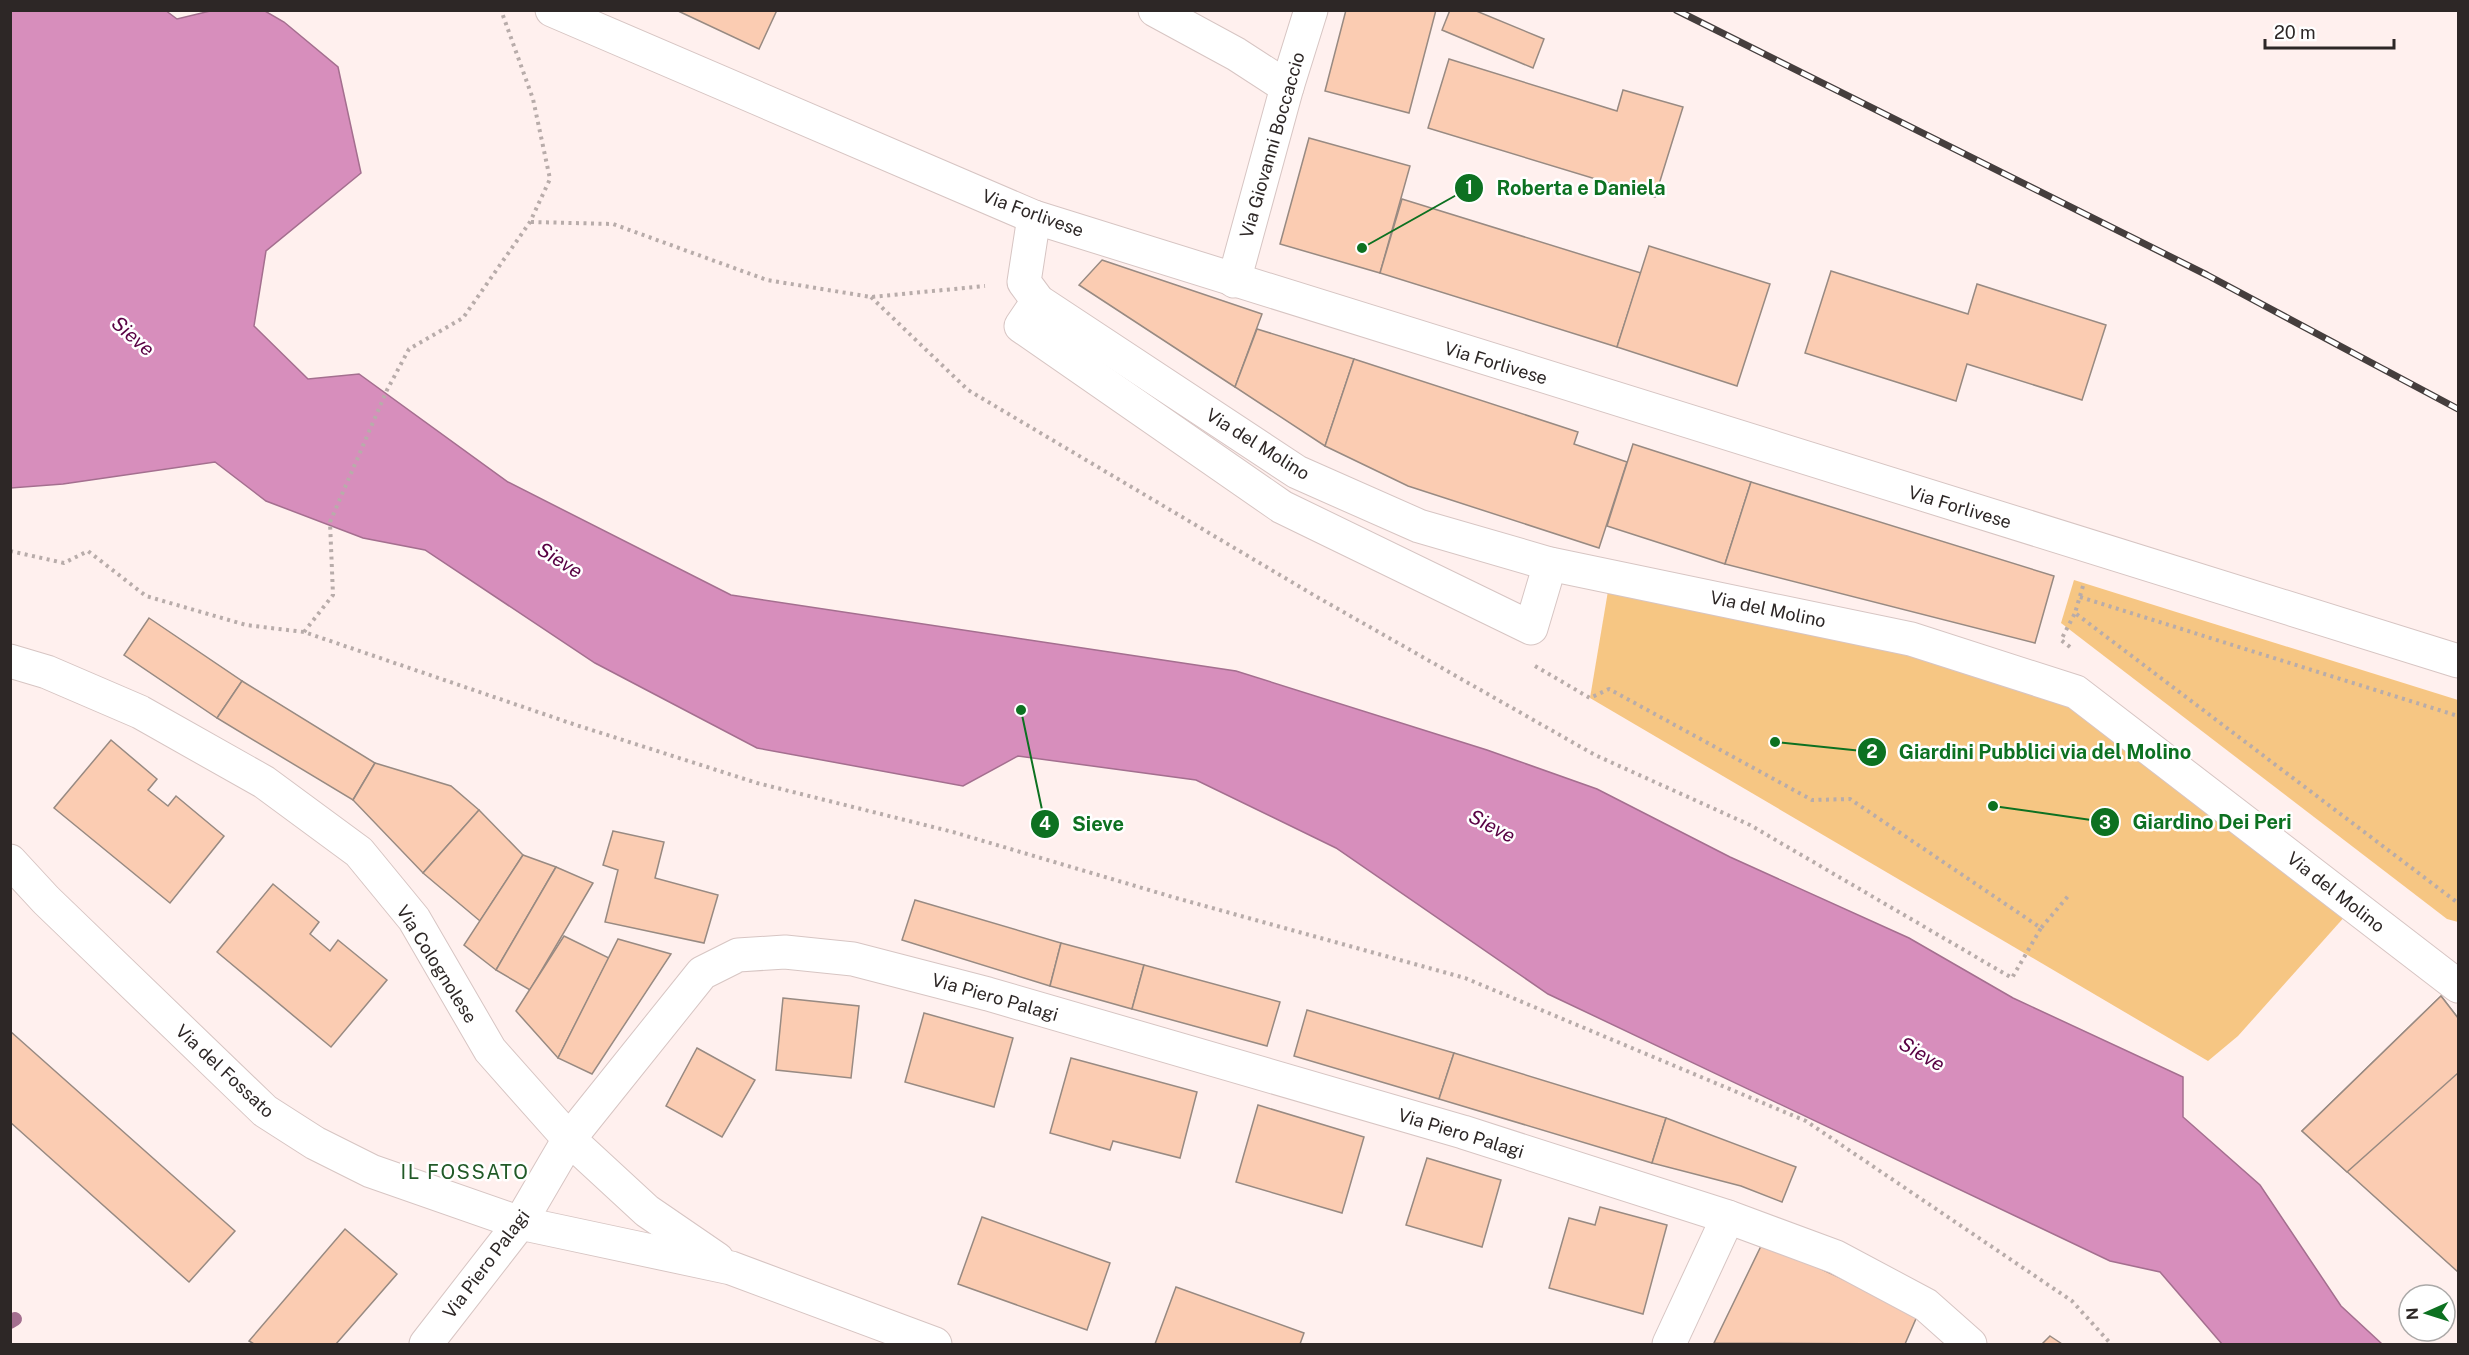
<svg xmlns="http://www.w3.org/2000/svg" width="2469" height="1355" viewBox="0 0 2469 1355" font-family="'Public Sans',sans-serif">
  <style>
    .green { fill: #f6c683 }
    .water { fill: #d78ebc; stroke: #a46f8f; stroke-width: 1.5 }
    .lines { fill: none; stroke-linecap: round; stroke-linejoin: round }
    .stream { stroke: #a46f8f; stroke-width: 14 }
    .building { fill: #fbccb2; stroke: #988a82; stroke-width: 1.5 }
    .minor-casing { stroke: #d7c5c3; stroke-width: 35 }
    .tertiary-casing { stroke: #d7c5c3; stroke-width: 35 }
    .path { stroke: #b8acaa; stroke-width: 4; stroke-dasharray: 3 4.5; stroke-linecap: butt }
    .minor { stroke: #fff; stroke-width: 33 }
    .tertiary { stroke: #fff; stroke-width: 33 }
    .rail-casing { stroke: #453e3d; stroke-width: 7 }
    .rail { stroke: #fff; stroke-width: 4.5; stroke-dasharray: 14; stroke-linecap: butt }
    .labels { text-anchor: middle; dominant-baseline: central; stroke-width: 5; stroke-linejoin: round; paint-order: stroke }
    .street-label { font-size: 18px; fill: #2d2726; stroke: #fff }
    .water-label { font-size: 20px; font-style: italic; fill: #580043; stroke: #fff }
    .neighbourhood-label { font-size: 20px; letter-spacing: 1.5px; fill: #225a28; stroke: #fff }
    .leader { fill: none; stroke: #0d7121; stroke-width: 2 }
    .callout-dot { fill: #0d7121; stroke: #fff; stroke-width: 2 }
    .mark-label { font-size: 18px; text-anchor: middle; font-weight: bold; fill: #fff }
    .callout-label { font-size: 20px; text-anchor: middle; font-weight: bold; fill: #0d7121; stroke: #fff; stroke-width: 5; stroke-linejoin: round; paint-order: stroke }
  </style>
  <rect width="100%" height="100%" fill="#fff0ee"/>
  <g class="green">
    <path d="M2074 580 2458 700V922L2447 919 2061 623Z"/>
    <path d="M1609 585 1906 643 2072 696 2347 914 2238 1036 2208 1061 1590 698Z"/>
  </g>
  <path class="water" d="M165 10 177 19 210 11H265L284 22 338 67 361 173 266 251 254 326 308 379 359 374 508 482 731 595 1236 671 1487 750 1597 789 1730 857 1909 938 2013 998 2183 1077V1117L2260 1185 2341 1306 2382 1344H2222L2160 1272 2110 1261 1548 994 1336 848 1196 780 1018 756 963 786 757 748 595 663 425 550 363 538 266 501 215 462 63 484 11 488V11Z"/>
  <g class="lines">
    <path class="stream" d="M10 1322 15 1319"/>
  </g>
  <g class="building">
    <path d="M676 10H777L759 49Z"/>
    <path d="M1346 10H1436L1409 113 1325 91Z"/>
    <path d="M1450 10H1474L1544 39 1533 68 1442 30Z"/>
    <path d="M1449 59 1617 111 1623 90 1683 107 1655 197 1428 128Z"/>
    <path d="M1309 138 1410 166 1380 273 1280 244Z"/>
    <path d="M1402 199 1641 273 1617 347 1380 273Z"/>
    <path d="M1649 246 1770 284 1737 386 1617 347Z"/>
    <path d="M1102 260 1262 314 1235 387 1079 285Z"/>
    <path d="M1831 271 1968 314 1977 284 2106 325 2082 400 1967 364 1956 401 1805 353Z"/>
    <path d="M1257 329 1354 359 1325 446 1235 387Z"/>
    <path d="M1354 359 1578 432 1574 444 1627 462 1599 548 1408 486 1325 446Z"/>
    <path d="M1633 444 1751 482 1725 564 1607 526Z"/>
    <path d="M1751 482 2054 576 2035 643 1725 564Z"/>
    <path d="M149 618 242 681 217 718 124 655Z"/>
    <path d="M242 681 375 763 353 800 217 718Z"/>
    <path d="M111 740 157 779 148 790 168 806 176 796 224 836 170 903 54 808Z"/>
    <path d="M375 763 451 786 479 810 423 873 353 800Z"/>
    <path d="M479 810 523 855 480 921 423 873Z"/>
    <path d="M613 831 664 842 655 878 718 895 704 943 605 922 618 870 603 865Z"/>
    <path d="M523 855 556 867 496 970 464 945Z"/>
    <path d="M556 867 593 883 530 990 496 970Z"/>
    <path d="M273 884 319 922 310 934 330 951 338 940 387 980 331 1047 217 952Z"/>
    <path d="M915 900 1061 943 1050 986 902 940Z"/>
    <path d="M564 936 609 958 558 1058 516 1011Z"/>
    <path d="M618 939 671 954 592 1074 558 1058Z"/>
    <path d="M1061 943 1144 965 1132 1009 1050 986Z"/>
    <path d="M1144 965 1280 1002 1267 1046 1132 1009Z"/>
    <path d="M2441 996 2458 1018V1272L2302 1131Z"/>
    <path d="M2441 996 2458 1018V1073L2347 1172 2302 1131Z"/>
    <path d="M783 998 859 1006 851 1078 776 1070Z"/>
    <path d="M1307 1010 1454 1053 1439 1099 1294 1056Z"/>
    <path d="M924 1013 1013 1038 994 1107 905 1082Z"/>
    <path d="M10 1031 235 1231 189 1282 10 1122Z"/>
    <path d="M697 1048 755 1080 722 1137 666 1106Z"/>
    <path d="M1454 1053 1666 1118 1652 1163 1439 1099Z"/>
    <path d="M1071 1058 1197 1092 1180 1158 1113 1141 1110 1150 1050 1133Z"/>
    <path d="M1258 1105 1364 1137 1342 1213 1236 1182Z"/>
    <path d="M1666 1118 1796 1167 1782 1202 1741 1186 1652 1163Z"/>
    <path d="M1427 1158 1501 1180 1482 1247 1406 1225Z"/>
    <path d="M1600 1207 1667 1225 1643 1314 1549 1288 1569 1218 1595 1225Z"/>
    <path d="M982 1217 1110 1263 1087 1330 958 1284Z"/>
    <path d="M345 1229 397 1274 336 1344H254L249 1341Z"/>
    <path d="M1763 1242 1918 1314 1905 1344 1714 1343Z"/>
    <path d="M1176 1287 1304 1333 1300 1344H1155Z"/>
    <path d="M2050 1336 2062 1344H2042Z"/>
  </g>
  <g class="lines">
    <defs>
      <g id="minor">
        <path d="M1155 10 1236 54 1287 87"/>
        <path d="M1034 217 1024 282 1038 301 1297 472 1419 526 1550 564 1911 639 2076 692 2458 986"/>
        <path d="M1234 281 1287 87 1311 10"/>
        <path d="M1038 301 1021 326 1282 507 1531 628 1550 564"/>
        <path d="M10 661 47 672 140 712 264 782 359 852 414 919 490 1050 569 1139 647 1211 717 1259"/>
        <path d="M10 861 46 900 265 1111 315 1143 371 1171 520 1223 731 1268 935 1344"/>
        <path d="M426 1344 520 1223 569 1139 702 973 738 955 785 952 853 959 988 994 1463 1132 1728 1217 1836 1257 1926 1305 1970 1344"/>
        <path d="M1669 1344 1728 1217"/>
      </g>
      <path id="tertiary" d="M552 10 1034 217 2458 661"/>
    </defs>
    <use href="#minor" class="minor-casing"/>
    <use href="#tertiary" class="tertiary-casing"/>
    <g class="path">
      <path d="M531 222 613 224 767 280 871 297 985 286"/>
      <path d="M871 297 968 390 1317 597 1595 755 1750 825 2012 978 2041 928"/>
      <path d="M10 551 64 563 88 551 146 596 246 625 304 632 573 724 757 783 953 832 1176 898 1465 978 1806 1121 2072 1301 2111 1344"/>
      <path d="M2083 586 2075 613 2458 903"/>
      <path d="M2080 597 2458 716"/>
      <path d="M304 632 333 595 330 522 387 390 409 349 463 318 530 222 550 179 533 99 501 10"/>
      <path d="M2070 647 2061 640 2075 613"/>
      <path d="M1535 666 1590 698 1609 689 1812 800 1850 799 2041 928 2069 895"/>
    </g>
    <use href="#minor" class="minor"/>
    <use href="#tertiary" class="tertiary"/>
    <defs>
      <path id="rail" d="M1676 10 2207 275 2458 409"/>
    </defs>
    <use href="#rail" class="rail-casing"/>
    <use href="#rail" class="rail"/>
  </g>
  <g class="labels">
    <g class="street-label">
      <text transform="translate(1272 145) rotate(-74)">Via Giovanni Boccaccio</text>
      <text transform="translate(1033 213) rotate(20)">Via Forlivese</text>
      <text transform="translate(1496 363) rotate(17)">Via Forlivese</text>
      <text transform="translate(1258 444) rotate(32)">Via del Molino</text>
      <text transform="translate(1960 507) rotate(17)">Via Forlivese</text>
      <text transform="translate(1768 609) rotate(12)">Via del Molino</text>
      <text transform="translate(2336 892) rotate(38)">Via del Molino</text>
      <text transform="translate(437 964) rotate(58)">Via Colognolese</text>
      <text transform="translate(995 997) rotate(16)">Via Piero Palagi</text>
      <text transform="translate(225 1071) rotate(43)">Via del Fossato</text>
      <text transform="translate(1461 1133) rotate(17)">Via Piero Palagi</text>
      <text transform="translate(486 1264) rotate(-53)">Via Piero Palagi</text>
    </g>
    <g class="water-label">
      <text transform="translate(133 336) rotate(41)">Sieve</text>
      <text transform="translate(560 560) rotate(32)">Sieve</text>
      <text transform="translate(1492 826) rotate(27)">Sieve</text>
      <text transform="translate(1922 1054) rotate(30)">Sieve</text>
    </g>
    <g class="neighbourhood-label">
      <text x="465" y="1172">IL FOSSATO</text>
    </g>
  </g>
  <path class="leader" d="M1362 248L1469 188M1775 742L1872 752M1993 806L2105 822M1021 710L1045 824"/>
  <g class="callout-dot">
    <circle cx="1362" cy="248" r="6"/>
    <circle cx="1775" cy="742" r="6"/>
    <circle cx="1993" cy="806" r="6"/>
    <circle cx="1021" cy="710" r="6"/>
    <circle cx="1469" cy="188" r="15"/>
    <circle cx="1872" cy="752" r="15"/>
    <circle cx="2105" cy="822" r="15"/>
    <circle cx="1045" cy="824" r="15"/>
  </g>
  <g class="mark-label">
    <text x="1469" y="194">1</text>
    <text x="1872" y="758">2</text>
    <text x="2105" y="829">3</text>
    <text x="1045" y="830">4</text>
  </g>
  <g class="callout-label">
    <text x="1581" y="195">Roberta e Daniela</text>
    <text x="2045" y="759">Giardini Pubblici via del Molino</text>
    <text x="2212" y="829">Giardino Dei Peri</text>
    <text x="1098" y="831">Sieve</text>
  </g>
  <rect width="2469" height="1355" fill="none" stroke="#2d2726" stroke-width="24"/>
  <g transform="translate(2427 1313) rotate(267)"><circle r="28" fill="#ffffff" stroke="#aba9a8" stroke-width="1.5"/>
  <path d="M0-4.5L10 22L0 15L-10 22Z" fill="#0d7121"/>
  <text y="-9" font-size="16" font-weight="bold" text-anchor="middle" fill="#2d2726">N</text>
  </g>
  <path d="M2265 39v9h129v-9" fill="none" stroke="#2d2726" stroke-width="3"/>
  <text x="2274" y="39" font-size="18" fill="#2d2726" stroke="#ffffff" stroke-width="4.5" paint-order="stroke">20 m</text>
</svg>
